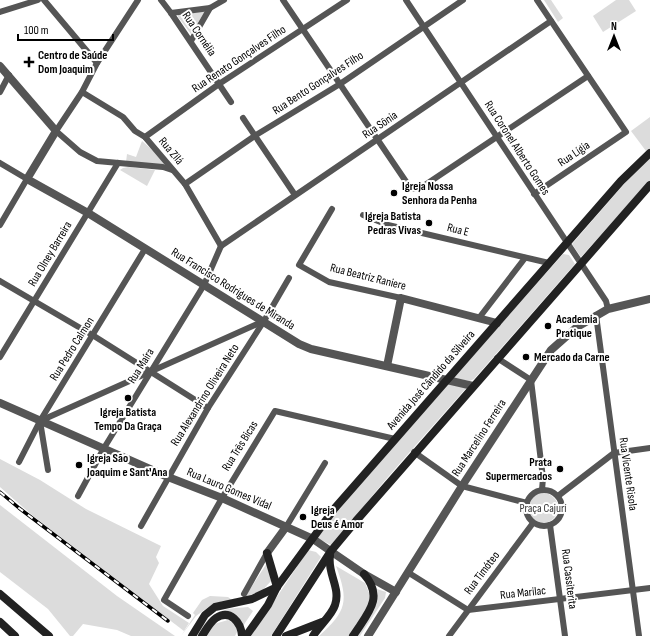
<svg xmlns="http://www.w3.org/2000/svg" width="650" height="636" viewBox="0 0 650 636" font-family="'Sofia Sans Condensed',sans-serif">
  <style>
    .green { fill: #dcdcdc }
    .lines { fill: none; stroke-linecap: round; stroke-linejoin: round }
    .minor { stroke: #555; stroke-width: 6 }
    .tertiary { stroke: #555; stroke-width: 8 }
    .secondary { stroke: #222; stroke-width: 8 }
    .rail-casing { stroke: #000; stroke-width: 3.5 }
    .rail { stroke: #fff; stroke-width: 2; stroke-dasharray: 6; stroke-linecap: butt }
    .poi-dot { fill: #000; stroke: #fff; stroke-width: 1.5 }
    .labels { text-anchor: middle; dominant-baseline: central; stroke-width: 4; stroke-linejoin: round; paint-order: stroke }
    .street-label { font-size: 12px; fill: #000; stroke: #fff }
    .poi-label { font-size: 12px; font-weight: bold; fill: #000; stroke: #fff; text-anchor: start }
    .park-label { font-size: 12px; fill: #333; stroke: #fff }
  </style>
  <rect width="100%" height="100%" fill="#fff"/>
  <g class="green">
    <path d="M544 0H551L563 18 558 22Z"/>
    <path d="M616 0H629L636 11 603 32 593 16Z"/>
    <path d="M205 11 191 34 178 17V15Z"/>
    <path d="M650 117V148L646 151 631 131Z"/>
    <path d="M142 141 156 153 164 164 162 165 126 162 127 154 136 157Z"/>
    <path d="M650 157V180L581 257 572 244 638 168Z"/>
    <path d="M128 167 155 170 147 186 120 170 123 168Z"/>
    <path d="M563 254 569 255 575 264 474 379 470 381 453 378Z"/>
    <path d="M448 384 467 387C421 440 374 490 333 546L317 538 354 491Z"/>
    <path d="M0 459 40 480 86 509 161 546 156 557 159 563 149 584 163 606 189 623 184 631 33 516 0 487Z"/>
    <circle cx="543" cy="508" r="15"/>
    <path d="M0 505 117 596 175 636H131L117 630 83 624 73 636H70L48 609 0 572Z"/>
    <path d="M308 550 316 552 321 557 271 636H251Z"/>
    <path d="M267 563 271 581 262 591 245 597Z"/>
    <path d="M336 566 365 583 372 600 350 636H319C347 611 349 601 336 566Z"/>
    <path d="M377 589 386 592 385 598 360 636H357L377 597Z"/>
    <path d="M210 596 228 597 232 600 214 603 196 616 181 636 195 615 193 613 202 600Z"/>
    <path d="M248 607 253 611 243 626 227 612 199 636H196C212 611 219 609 248 607Z"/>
    <path d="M228 620 236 625 237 632 235 636H204L214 624Z"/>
  </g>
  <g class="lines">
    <g class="minor">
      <path d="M44 0 97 63"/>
      <path d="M138 0 97 63 82 92 56 131 80 152 97 161 163 167 172 170"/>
      <path d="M161 0 171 13 231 102"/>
      <path d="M283 0 409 186 414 189H419L588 76"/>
      <path d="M406 0 584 268 606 301 608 309"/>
      <path d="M0 12 38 0"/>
      <path d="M171 13 210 8 224 0"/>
      <path d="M191 41 210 8"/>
      <path d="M0 92 9 75"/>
      <path d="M82 92 123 117 135 131 145 137 185 184 221 246"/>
      <path d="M243 118 295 195"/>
      <path d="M145 137 219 84 347 0"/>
      <path d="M0 163 27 179 0 225"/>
      <path d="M185 184 256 135 340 84 463 0"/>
      <path d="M534 194 626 132 537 0"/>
      <path d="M332 209 299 265 329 282 401 298"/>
      <path d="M363 215 388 225 549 263"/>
      <path d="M221 246 551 21"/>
      <path d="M0 281 94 336 208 408"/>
      <path d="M596 315 639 636"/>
      <path d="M479 318 525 258"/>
      <path d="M0 357 118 163"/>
      <path d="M497 358 531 380 543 478 542 490"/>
      <path d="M414 452 462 486 527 503"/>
      <path d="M19 462 40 421 145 249"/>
      <path d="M48 470 40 421 264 321"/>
      <circle cx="544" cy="508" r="18"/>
      <path d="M78 496 104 448 204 285 221 246"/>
      <path d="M558 496 614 453 650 448"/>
      <path d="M550 525 565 636"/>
      <path d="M141 526 208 408 264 321 289 278"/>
      <path d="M286 527 325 463"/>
      <path d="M409 573 468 610 650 588"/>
      <path d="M244 594 267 553"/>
      <path d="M188 616 164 600 222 498 275 411 395 439"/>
      <path d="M449 636 533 523"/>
    </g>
    <g class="tertiary">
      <path d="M0 66 56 131 27 179 88 213 299 344 311 349 473 386"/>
      <path d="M387 366 401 298 497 323"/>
      <path d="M0 403 168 477 222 498 313 539 364 574 396 592"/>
      <path d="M267 553 286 527"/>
      <path d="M368 636 462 486 551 350 577 327 608 309 650 299"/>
    </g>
    <g class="secondary">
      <path d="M267 553 277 587"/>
      <path d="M0 594 49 636"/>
      <path d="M0 622 15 636"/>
      <path d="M192 636 205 615 215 607 252 599 277 587"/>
      <path d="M202 636C206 630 210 622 216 618 230 609 241 622 242 636"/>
      <path d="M246 636 268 605 277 587 335 508 621 181 650 153"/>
      <path d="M276 636 331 551 356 521 650 185"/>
      <path d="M286 636 322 622"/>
      <path d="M313 636C319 626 332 615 335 605 341 588 327 573 330 556"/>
      <path d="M353 636C367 614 385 598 364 574"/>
    </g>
    <defs>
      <path id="rail" d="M0 492 19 508 168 621"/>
    </defs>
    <use href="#rail" class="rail-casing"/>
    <use href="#rail" class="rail"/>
  </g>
  <g class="poi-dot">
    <path d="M27 56h4v4h4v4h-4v4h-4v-4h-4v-4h4z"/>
    <circle cx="394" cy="193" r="4"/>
    <circle cx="429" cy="223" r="4"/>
    <circle cx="548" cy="326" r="4"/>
    <circle cx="526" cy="357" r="4"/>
    <circle cx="128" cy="398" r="4"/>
    <circle cx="79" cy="465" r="4"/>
    <circle cx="560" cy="469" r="4"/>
    <circle cx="303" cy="517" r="4"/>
  </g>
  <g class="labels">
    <g class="street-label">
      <text transform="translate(199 34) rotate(56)">Rua Cornélia</text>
      <text transform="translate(239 59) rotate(-34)">Rua Renato Gonçalves Filho</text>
      <text transform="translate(318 83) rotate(-33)">Rua Bento Gonçalves Filho</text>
      <text transform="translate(380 125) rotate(-34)">Rua Sônia</text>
      <text transform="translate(517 148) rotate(57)">Rua Coronel Alberto Gomes</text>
      <text transform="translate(171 151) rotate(50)">Rua Zilá</text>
      <text transform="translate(574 154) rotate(-34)">Rua Lígia</text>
      <text transform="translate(458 230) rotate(14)">Rua E</text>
      <text transform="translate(50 254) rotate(-59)">Rua Olney Barreira</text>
      <text transform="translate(368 277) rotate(14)">Rua Beatriz Raniere</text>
      <text transform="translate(233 289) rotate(32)">Rua Francisco Rodrigues de Miranda</text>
      <text transform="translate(72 349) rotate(-58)">Rua Pedro Calmon</text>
      <text transform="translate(141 366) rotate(-58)">Rua Maíra</text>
      <text transform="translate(431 380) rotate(-49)">Avenida José Cândido da Silveira</text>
      <text transform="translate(205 395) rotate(-58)">Rua Alexandrino Oliveira Neto</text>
      <text transform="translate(479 438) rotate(-57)">Rua Marcelino Ferreira</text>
      <text transform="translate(240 446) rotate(-58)">Rua Três Bicas</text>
      <text transform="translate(628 474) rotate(82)">Rua Vicente Risola</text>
      <text transform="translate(229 489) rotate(23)">Rua Lauro Gomes Vidal</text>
      <text transform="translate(482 573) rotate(-53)">Rua Timóteo</text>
      <text transform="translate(569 579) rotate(83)">Rua Cassiterita</text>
      <text transform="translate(523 593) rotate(-6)">Rua Marilac</text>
    </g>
    <g class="poi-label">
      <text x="38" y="55">Centro de Saúde<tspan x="38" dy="14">Dom Joaquim</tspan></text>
      <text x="402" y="186">Igreja Nossa<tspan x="402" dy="14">Senhora da Penha</tspan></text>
      <text x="421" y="216" text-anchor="end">Igreja Batista<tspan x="421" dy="14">Pedras Vivas</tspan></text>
      <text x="556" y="319">Academia<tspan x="556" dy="14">Pratique</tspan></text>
      <text x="534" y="357">Mercado da Carne</text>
      <text x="128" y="412" text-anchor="middle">Igreja Batista<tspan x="128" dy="14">Tempo Da Graça</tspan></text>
      <text x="87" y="458">Igreja São<tspan x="87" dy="14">Joaquim e Sant'Ana</tspan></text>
      <text x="552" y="462" text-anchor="end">Prata<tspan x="552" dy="14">Supermercados</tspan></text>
      <text x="311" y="510">Igreja<tspan x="311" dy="14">Deus é Amor</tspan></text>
    </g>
    <g class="park-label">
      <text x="543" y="508">Praça Cajurí</text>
    </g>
  </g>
  <g transform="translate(614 36)" stroke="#ffffff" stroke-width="3" paint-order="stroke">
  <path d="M0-3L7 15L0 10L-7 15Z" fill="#000000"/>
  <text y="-6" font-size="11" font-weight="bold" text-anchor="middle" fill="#000000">N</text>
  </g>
  <path d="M18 34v6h95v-6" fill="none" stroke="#000000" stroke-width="2"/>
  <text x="24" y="34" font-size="12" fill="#000000" stroke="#ffffff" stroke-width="3" paint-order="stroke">100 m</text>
</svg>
